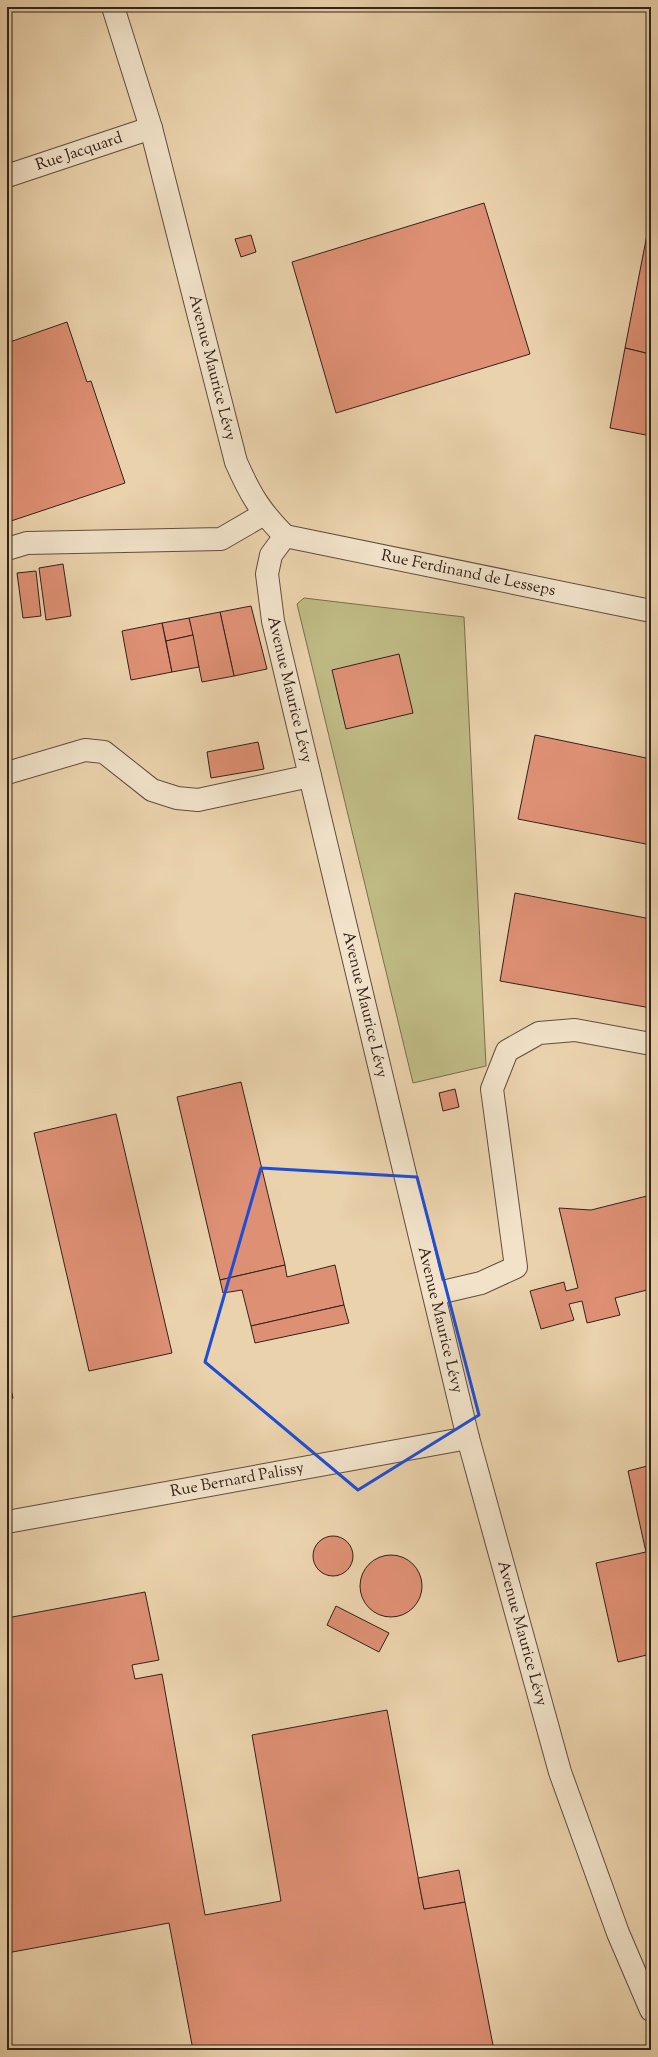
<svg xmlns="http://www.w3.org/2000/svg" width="658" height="2057" viewBox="0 0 658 2057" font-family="'Sorts Mill Goudy',serif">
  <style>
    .green { fill: #bfba84; stroke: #796e50 }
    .building { fill: #de9074; stroke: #33211b }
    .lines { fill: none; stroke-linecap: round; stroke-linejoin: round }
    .minor-casing { stroke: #614d3f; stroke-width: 24 }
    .minor { stroke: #f1e2c9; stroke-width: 22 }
    .marked { fill: none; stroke: #1d4ed8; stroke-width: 3; stroke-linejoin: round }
    .labels { text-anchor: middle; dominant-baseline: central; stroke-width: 4; stroke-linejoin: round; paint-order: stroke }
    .street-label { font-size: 16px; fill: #33211b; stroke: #f1e2c9 }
  </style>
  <rect width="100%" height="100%" fill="#ead2ac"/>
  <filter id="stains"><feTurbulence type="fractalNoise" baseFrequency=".005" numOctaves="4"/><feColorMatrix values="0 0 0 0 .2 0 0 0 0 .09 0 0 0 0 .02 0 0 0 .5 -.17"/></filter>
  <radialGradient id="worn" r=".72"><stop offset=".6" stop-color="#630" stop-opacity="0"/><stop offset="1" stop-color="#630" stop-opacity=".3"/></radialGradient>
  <path class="green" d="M304 598 464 617 486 1066 413 1083 297 604Z"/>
  <g class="building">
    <path d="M484 203 530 354 336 413 292 262Z"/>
    <path d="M651 214V350L650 354 625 348Z"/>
    <path d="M251 235 256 252 241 257 235 239Z"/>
    <path d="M67 322 87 382 91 381 125 483 11 521 7 510V343Z"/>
    <path d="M625 348 650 354 651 350V436L610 428Z"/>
    <path d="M63 564 71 616 46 620 39 568Z"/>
    <path d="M36 571 41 616 23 618 17 573Z"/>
    <path d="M251 606 267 669 234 676 220 612Z"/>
    <path d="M220 612 234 676 202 682 189 618Z"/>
    <path d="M189 618 193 635 166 641 162 623Z"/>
    <path d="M162 623 172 672 131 680 122 631Z"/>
    <path d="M193 635 199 667 172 672 166 641Z"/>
    <path d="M399 654 413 713 346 729 332 670Z"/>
    <path d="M535 735 651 759V845L518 819Z"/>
    <path d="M258 742 264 769 211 778 207 752Z"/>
    <path d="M515 893 651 919V1008L500 981Z"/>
    <path d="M241 1082 285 1265 220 1280 177 1097Z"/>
    <path d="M455 1089 459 1107 443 1111 439 1093Z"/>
    <path d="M116 1114 172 1353 89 1371 34 1133Z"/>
    <path d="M651 1195V1289L615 1298 620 1315 587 1323 582 1301 569 1304 574 1320 541 1329 530 1291 564 1282 566 1291 578 1288 559 1208 591 1210Z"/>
    <path d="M285 1265 287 1277 335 1265 344 1305 251 1326 242 1290 223 1293 220 1280Z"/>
    <path d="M344 1305 349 1323 255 1343 251 1326Z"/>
    <path d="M7 1372 13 1398 7 1400Z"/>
    <path d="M651 1465V1654L618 1662 596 1563 646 1552 628 1471Z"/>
    <circle cx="333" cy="1556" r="20"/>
    <circle cx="391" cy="1586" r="31"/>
    <path d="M145 1592 159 1660 132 1665 135 1679 162 1674 205 1915 281 1901 252 1735 387 1710 424 1909 465 1902 494 2050H193L169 1923 7 1953V1618Z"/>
    <path d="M336 1606 389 1633 379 1652 327 1625Z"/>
    <path d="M459 1870 465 1902 424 1909 418 1878Z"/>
  </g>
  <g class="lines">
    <defs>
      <g id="minor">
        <path id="s1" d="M113 7 151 128 236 462C250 494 260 511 285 536"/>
        <path id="s2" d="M7 176 151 128"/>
        <path id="s3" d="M285 536 271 555 267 574 273 621 468 1438 560 1772 618 1933 651 2010"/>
        <path id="s4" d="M285 536 651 611"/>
        <path d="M7 549 27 543 221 539 264 514"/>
        <path d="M7 773 85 750 104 752 152 790 177 798 198 800 310 776"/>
        <path d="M434 1294 481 1283 516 1267 492 1089 507 1051 539 1033 575 1030 651 1044"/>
        <path id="s5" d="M7 1522 468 1438"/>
      </g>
    </defs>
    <use href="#minor" class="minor-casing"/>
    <use href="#minor" class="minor"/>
  </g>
  <path class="marked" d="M261 1168 417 1177 479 1415 358 1490 205 1362Z"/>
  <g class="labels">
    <g class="street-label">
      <text stroke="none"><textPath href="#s2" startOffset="76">Rue Jacquard</textPath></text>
      <text stroke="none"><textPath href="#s1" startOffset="374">Avenue Maurice Lévy</textPath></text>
      <text stroke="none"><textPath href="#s4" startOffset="187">Rue Ferdinand de Lesseps</textPath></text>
      <text stroke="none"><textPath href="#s3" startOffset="161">Avenue Maurice Lévy</textPath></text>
      <text stroke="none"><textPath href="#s3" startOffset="485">Avenue Maurice Lévy</textPath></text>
      <text stroke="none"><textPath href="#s3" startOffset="809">Avenue Maurice Lévy</textPath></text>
      <text stroke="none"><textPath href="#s5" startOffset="234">Rue Bernard Palissy</textPath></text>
      <text stroke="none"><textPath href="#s3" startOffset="1133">Avenue Maurice Lévy</textPath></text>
    </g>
  </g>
  <rect width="658" height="2057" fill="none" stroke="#ead2ac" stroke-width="24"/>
  <rect x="8" y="8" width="642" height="2041" fill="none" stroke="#33211b" stroke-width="2"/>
  <rect x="12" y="12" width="634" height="2033" fill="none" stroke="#33211b"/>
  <rect width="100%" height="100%" filter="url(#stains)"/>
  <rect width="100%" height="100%" fill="url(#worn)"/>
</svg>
